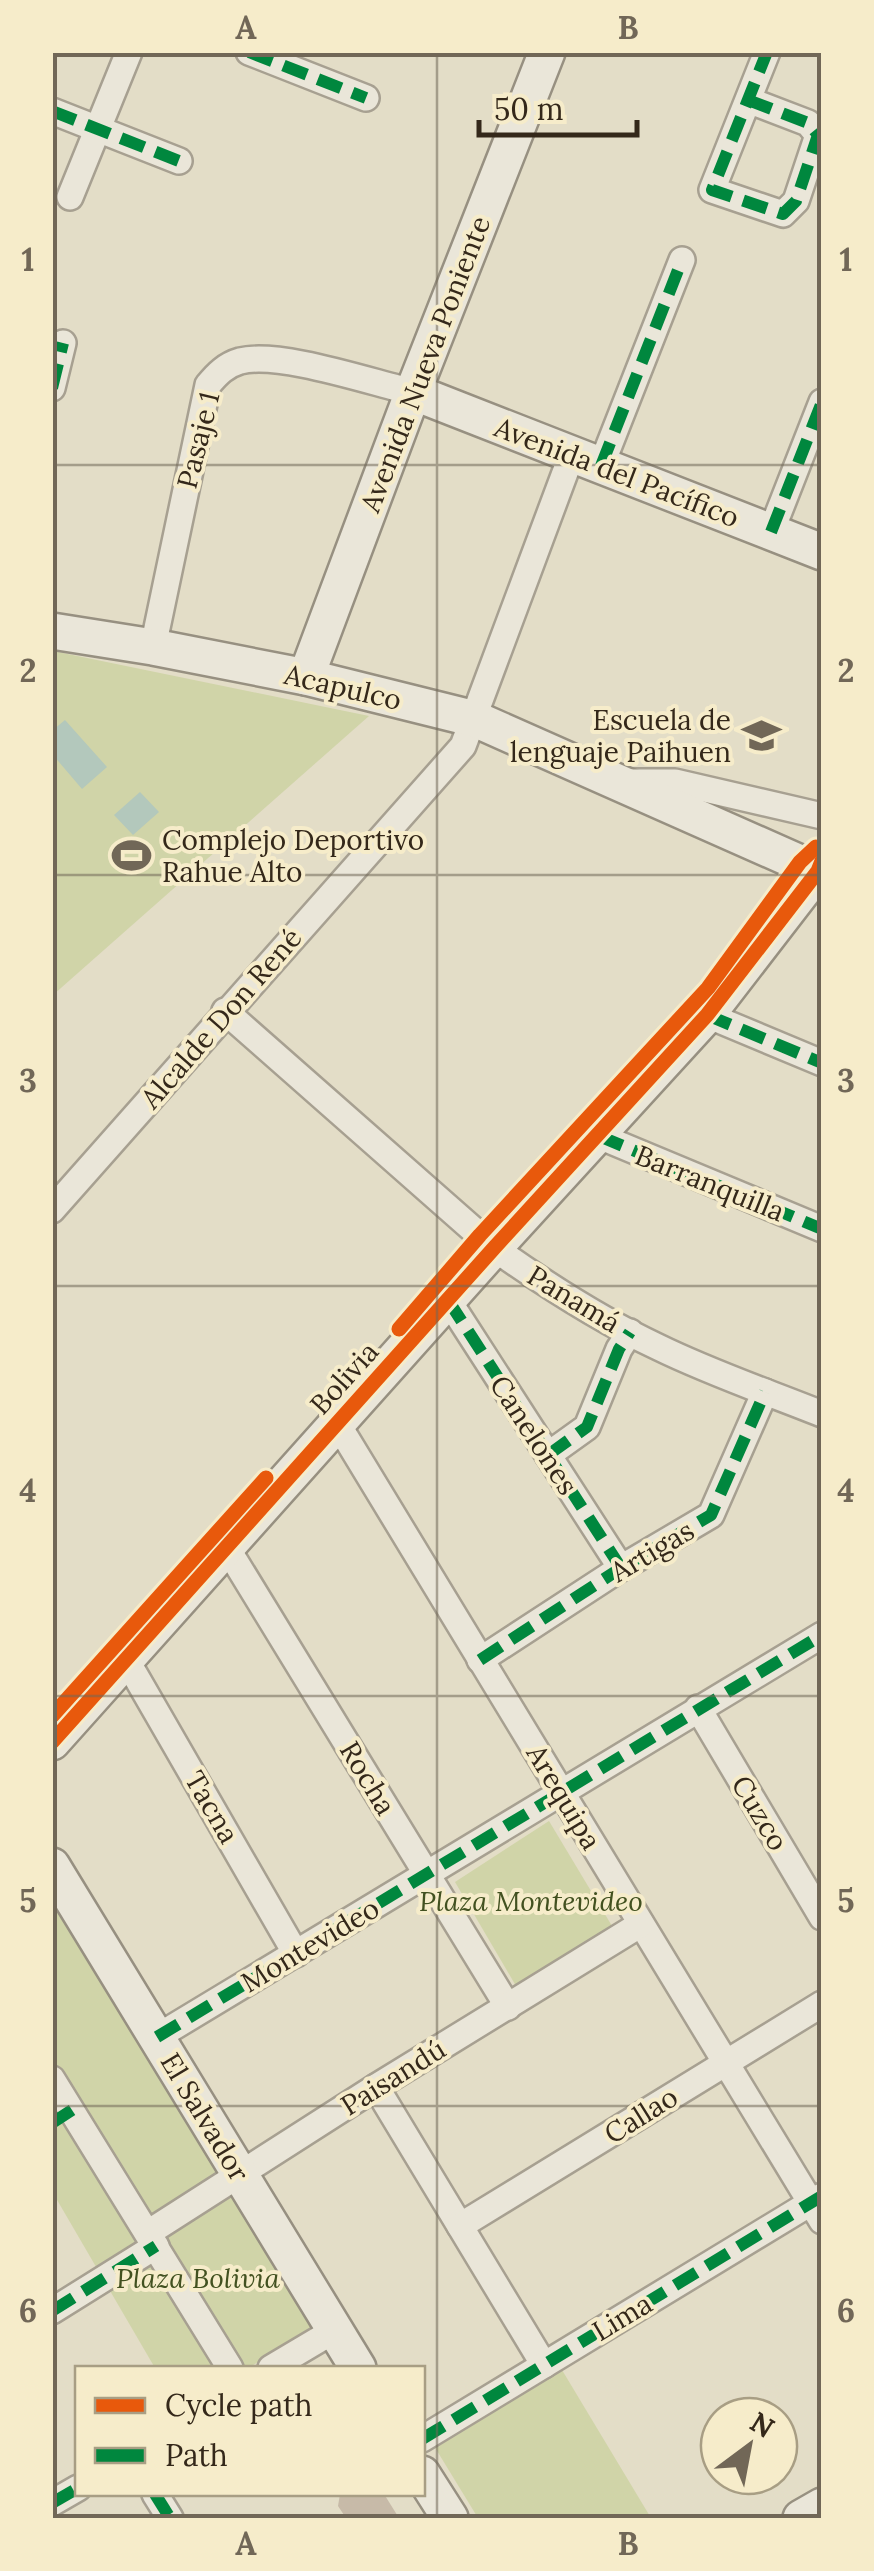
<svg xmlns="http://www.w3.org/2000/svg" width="874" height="2571" viewBox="0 0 874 2571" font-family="Lora,serif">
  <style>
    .green { fill: #d0d4a8 }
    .water { fill: #b3c8bc }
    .building { fill: #c7baa8 }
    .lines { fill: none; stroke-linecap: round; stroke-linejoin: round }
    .street-casing { stroke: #a7a091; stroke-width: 30 }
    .secondary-casing { stroke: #979081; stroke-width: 40 }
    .street { stroke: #eae6d9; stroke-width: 25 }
    .secondary { stroke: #eae6d9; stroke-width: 35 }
    .quiet { stroke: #00873e; stroke-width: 12; stroke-dasharray: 25 12; stroke-linecap: butt }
    .cycleway-casing { stroke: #f6ecca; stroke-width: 21 }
    .cycleway { stroke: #e8590c; stroke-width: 15 }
    .grid { fill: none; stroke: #716757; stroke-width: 2.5; stroke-opacity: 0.55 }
    .labels { text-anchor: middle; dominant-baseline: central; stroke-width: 8; stroke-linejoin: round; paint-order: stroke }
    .street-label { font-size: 28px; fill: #34281a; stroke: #f6ecca }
    .poi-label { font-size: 28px; fill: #34281a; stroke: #f6ecca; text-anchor: end }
    .park-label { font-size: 28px; font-style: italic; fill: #425120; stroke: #f6ecca }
    .neatline { fill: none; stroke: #716757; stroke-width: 4 }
    .grid-label { font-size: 32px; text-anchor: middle; font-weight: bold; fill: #716757 }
  </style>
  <rect width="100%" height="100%" fill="#e3ddc7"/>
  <g class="green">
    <path d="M53 651 369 716 53 995Z"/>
    <path d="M549 1821 612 1926 516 1986 455 1882Z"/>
    <path d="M52 1892 323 2323 248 2368H155L53 2193Z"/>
    <path d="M559 2365 651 2518H478L431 2441Z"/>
  </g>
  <g class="water">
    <path d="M65 720 107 767 82 789 53 755V730Z"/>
    <path d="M140 792 159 812 133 835 114 815Z"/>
  </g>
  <path class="building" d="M340 2494H384L399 2518H346L338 2506Z"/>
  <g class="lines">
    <defs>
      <g id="street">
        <path d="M249 52 366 98"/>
        <path d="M748 100 808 123 818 135 796 201 783 214 712 190 767 52"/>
        <path d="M52 111 179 161"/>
        <path d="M70 197 129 52"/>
        <path d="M52 388 63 343"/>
        <path d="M601 466 682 260"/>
        <path d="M771 532 822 402"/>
        <path d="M153 647 208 385C217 374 226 365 240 361 280 351 370 382 413 392"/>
        <path d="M627 782H675L822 816"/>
        <path d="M225 1011 494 1248C546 1285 600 1320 658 1347 711 1373 767 1392 822 1414"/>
        <path d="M707 1015 822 1063"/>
        <path d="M599 1136 822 1229"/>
        <path d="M52 1210 463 746 572 454"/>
        <path d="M448 1300 621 1568"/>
        <path d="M337 1423 822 2221"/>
        <path d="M548 1455 587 1427 619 1349 630 1332"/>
        <path d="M227 1548 508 2007"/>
        <path d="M480 1660 621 1568 711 1515 765 1392"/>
        <path d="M127 1661 296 1954"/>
        <path d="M698 1708 822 1917"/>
        <path d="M157 2037 822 1635"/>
        <path d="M52 2079 230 2368"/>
        <path d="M376 2087 544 2365"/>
        <path d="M460 2226 822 2004"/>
        <path d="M148 2233 376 2087 641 1924"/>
        <path d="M52 2311 156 2246"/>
        <path d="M271 2368 335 2330"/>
        <path d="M422 2439 822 2196"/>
        <path d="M155 2494 170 2518"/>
        <path d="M52 2503 78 2488"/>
      </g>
      <g id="secondary">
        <path d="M413 392 822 552"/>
        <path d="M52 631 153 647 306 677 475 719 818 871"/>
        <path d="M306 677 413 392 547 52"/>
        <path d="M52 1742 494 1248 707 1015 818 871 822 861"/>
        <path d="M52 1866 358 2368"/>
        <path d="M422 2474 450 2518"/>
        <path d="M801 2518 822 2506"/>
      </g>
    </defs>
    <use href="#street" class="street-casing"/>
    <use href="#secondary" class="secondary-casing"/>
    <use href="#street" class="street"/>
    <use href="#secondary" class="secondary"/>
    <g class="quiet">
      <path d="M249 52 366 98"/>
      <path d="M748 100 808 123 818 135 796 201 783 214 712 190 767 52"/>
      <path d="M52 111 179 161"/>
      <path d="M52 388 63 343"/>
      <path d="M601 466 682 260"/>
      <path d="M771 532 822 402"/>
      <path d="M707 1015 822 1063"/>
      <path d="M599 1136 822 1229"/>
      <path d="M448 1300 621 1568"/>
      <path d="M548 1455 587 1427 619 1349 630 1332"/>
      <path d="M480 1660 621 1568 711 1515 765 1392"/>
      <path d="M157 2037 822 1635"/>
      <path d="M52 2123 72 2110"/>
      <path d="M52 2311 156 2246"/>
      <path d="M422 2439 822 2196"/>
      <path d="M155 2494 170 2518"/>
      <path d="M52 2503 78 2488"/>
    </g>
    <defs>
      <g id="cycleway">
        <path d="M399 1329 480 1235 708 988 800 862 816 847 822 849"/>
        <path d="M52 1716 266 1478"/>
        <path d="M52 1742 494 1248 707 1015 818 871 822 861"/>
      </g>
    </defs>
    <use href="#cycleway" class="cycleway-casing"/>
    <use href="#cycleway" class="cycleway"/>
  </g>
  <path class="grid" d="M437 52V2518M52 465H822M52 875H822M52 1286H822M52 1696H822M52 2106H822"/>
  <defs>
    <symbol id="school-bare" viewBox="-9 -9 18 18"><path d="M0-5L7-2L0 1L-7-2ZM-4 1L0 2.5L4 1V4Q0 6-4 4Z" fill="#716757" stroke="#f6ecca" stroke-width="2.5" paint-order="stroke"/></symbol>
    <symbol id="stadium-bare" viewBox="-9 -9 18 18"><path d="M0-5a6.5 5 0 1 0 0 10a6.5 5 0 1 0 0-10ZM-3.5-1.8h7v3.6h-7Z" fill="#716757" stroke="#f6ecca" stroke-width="2.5" paint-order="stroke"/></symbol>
  </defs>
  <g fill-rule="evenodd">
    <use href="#school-bare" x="734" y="708" width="55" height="55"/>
    <use href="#stadium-bare" x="104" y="828" width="55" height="55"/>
  </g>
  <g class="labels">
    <g class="street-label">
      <text transform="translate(425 364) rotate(-69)">Avenida Nueva Poniente</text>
      <text transform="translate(198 440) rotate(-76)">Pasaje 1</text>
      <text transform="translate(617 472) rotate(21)">Avenida del Pacífico</text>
      <text transform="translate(343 687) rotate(13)">Acapulco</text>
      <text transform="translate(221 1018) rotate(-49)">Alcalde Don René</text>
      <text transform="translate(710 1183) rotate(22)">Barranquilla</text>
      <text transform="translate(574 1299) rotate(31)">Panamá</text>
      <text transform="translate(344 1378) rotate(-48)">Bolivia</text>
      <text transform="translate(534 1435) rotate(57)">Canelones</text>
      <text transform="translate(652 1551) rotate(-31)">Artigas</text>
      <text transform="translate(368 1778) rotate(59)">Rocha</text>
      <text transform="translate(564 1797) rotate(59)">Arequipa</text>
      <text transform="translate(212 1807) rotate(60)">Tacna</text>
      <text transform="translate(760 1813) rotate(59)">Cuzco</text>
      <text transform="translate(310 1945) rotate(-31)">Montevideo</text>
      <text transform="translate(393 2077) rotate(-32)">Paisandú</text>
      <text transform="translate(641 2115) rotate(-32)">Callao</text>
      <text transform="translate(205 2117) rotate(59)">El Salvador</text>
      <text transform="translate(622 2317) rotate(-31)">Lima</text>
    </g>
    <g class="poi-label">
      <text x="731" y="720">Escuela de<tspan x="731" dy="32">lenguaje Paihuen</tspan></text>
      <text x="162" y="840" text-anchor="start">Complejo Deportivo<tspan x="162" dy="32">Rahue Alto</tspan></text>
    </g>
    <g class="park-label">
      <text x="531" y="1901">Plaza Montevideo</text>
      <text x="198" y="2278">Plaza Bolivia</text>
    </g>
  </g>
  <rect width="874" height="2571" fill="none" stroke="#f6ecca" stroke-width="110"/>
  <rect x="75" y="2366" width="350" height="130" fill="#f6ecca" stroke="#a89e84" stroke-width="2.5"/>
  <rect x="95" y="2398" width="50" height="15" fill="#e8590c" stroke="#a89e84" stroke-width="2.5"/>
  <text x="165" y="2416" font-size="30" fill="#34281a">Cycle path</text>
  <rect x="95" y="2448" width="50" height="15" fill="#00873e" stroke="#a89e84" stroke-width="2.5"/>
  <text x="165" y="2466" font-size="30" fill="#34281a">Path</text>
  <g transform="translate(749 2446) rotate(32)"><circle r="48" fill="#f6ecca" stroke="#a89e84" stroke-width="2.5"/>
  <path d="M0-8L18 38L0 25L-18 38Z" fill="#716757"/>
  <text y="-15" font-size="28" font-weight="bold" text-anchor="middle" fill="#34281a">N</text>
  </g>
  <path d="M479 120v15h158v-15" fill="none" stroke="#34281a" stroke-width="5"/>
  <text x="494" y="120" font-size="30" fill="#34281a" stroke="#f6ecca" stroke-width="8" paint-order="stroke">50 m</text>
  <rect x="55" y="55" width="764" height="2461" class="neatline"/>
  <g class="grid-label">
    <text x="246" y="39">A</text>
    <text x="628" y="39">B</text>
    <text x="28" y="271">1</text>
    <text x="846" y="271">1</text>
    <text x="28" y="682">2</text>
    <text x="846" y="682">2</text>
    <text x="28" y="1092">3</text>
    <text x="846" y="1092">3</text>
    <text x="28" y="1502">4</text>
    <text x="846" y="1502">4</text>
    <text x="28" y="1912">5</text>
    <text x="846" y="1912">5</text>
    <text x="28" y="2322">6</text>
    <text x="846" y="2322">6</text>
    <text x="246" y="2555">A</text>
    <text x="628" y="2555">B</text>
  </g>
</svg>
